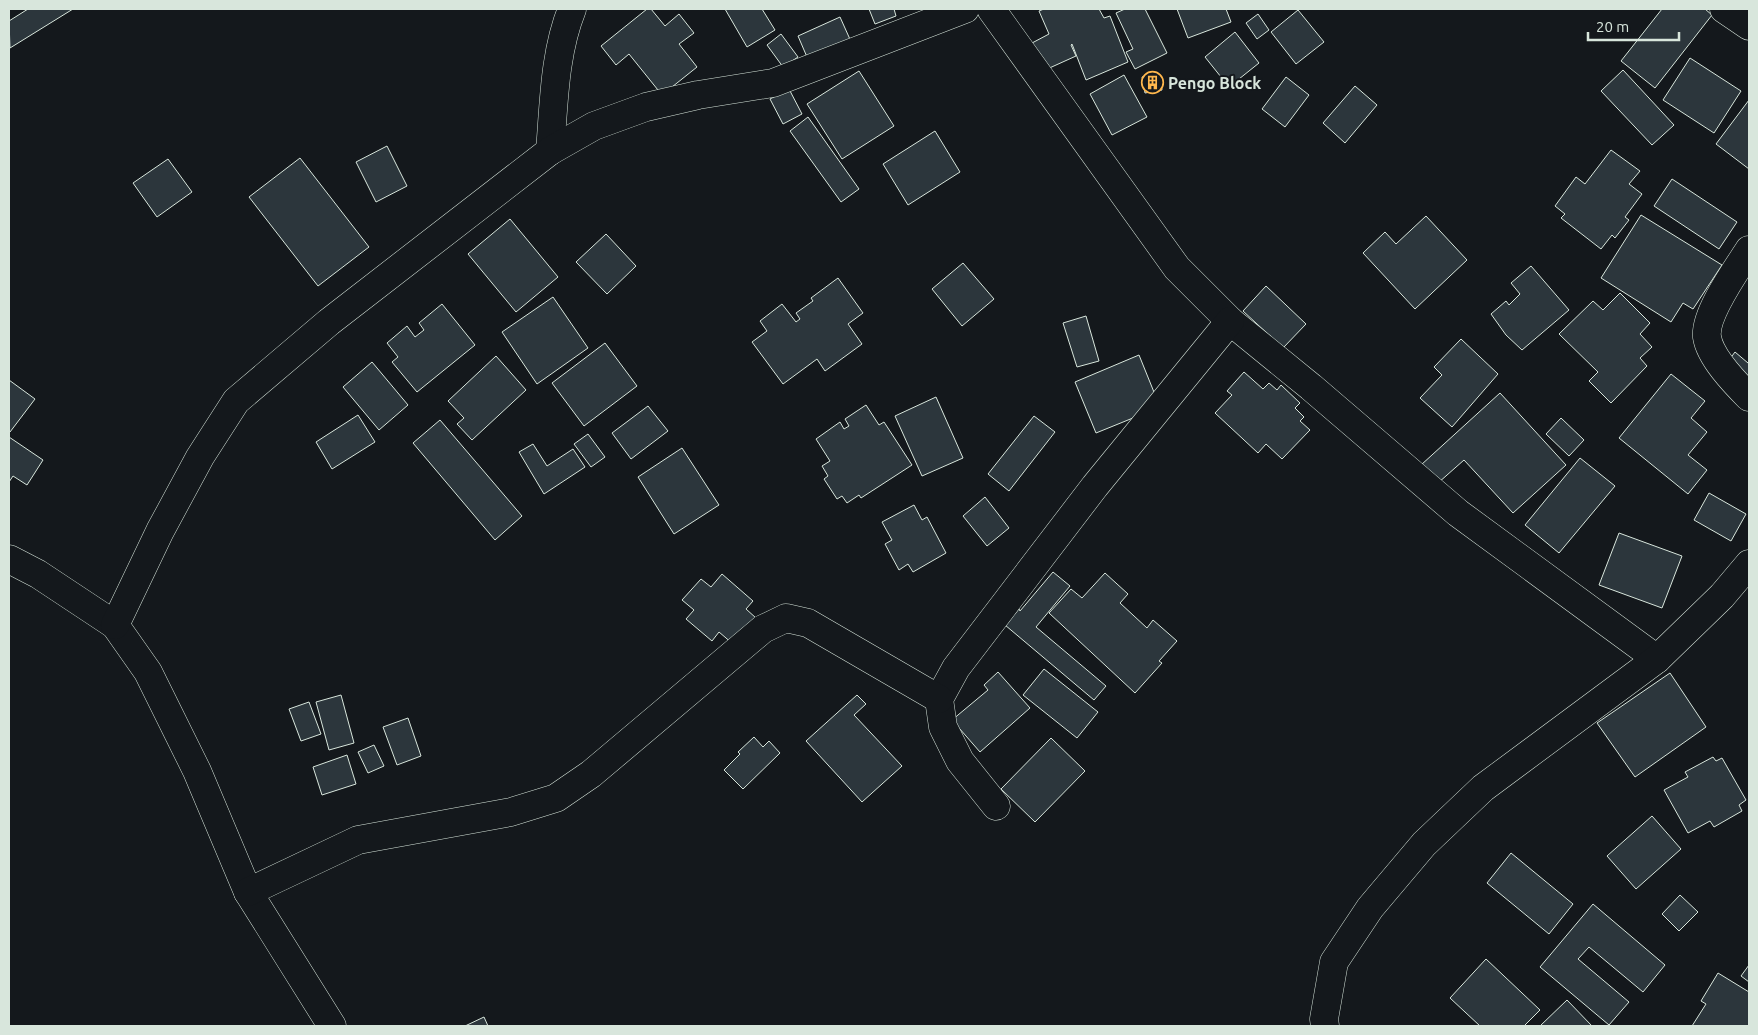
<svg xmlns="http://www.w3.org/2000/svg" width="1758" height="1035" viewBox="0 0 1758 1035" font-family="Ubuntu,sans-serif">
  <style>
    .building { fill: #2c363c; stroke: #d8e6dc }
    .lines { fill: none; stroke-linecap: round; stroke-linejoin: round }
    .minor-casing { stroke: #d8e6dc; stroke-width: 29 }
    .minor { stroke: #14181c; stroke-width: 28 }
    .labels { text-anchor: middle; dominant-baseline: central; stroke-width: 4; stroke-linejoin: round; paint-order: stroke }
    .poi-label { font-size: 16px; font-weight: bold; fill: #d8e6dc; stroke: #14181c; text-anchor: start }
  </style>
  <rect width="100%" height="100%" fill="#14181c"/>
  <g class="building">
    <path d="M28 9H73L10 48 9 21Z"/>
    <path d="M647 9H651L665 26 679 14 694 33 679 44 697 67 662 95 629 54 616 65 601 46Z"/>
    <path d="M725 9H762L775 30 747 47Z"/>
    <path d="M869 9H894L896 16 875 24Z"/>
    <path d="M1044 9H1099L1104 18 1110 16 1128 62 1086 80 1072 44 1071 45 1076 56 1045 70 1032 43 1049 34 1039 11Z"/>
    <path d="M1125 9H1145L1167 53 1135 69 1126 52 1133 49 1116 13Z"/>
    <path d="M1177 9H1226L1231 22 1188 38Z"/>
    <path d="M1662 9H1705L1712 15 1655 88 1621 61Z"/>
    <path d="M1298 10 1324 42 1296 64 1271 32Z"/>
    <path d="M1258 14 1269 30 1257 39 1246 23Z"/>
    <path d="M840 17 853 46 810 64 798 36Z"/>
    <path d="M1235 32 1259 63 1229 87 1205 57Z"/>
    <path d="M781 34 798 57 783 67 767 45Z"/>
    <path d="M1690 58 1741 91 1714 133 1663 100Z"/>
    <path d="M1623 70 1674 125 1652 145 1601 91Z"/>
    <path d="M859 71 894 126 842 159 807 104Z"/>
    <path d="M1159 74 1162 90 1145 93 1142 77Z"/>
    <path d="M1124 75 1147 117 1112 135 1090 94Z"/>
    <path d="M1286 77 1309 95 1285 127 1262 109Z"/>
    <path d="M1355 86 1377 105 1345 143 1323 123Z"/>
    <path d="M789 89 802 114 783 124 770 99Z"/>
    <path d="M1749 100V169L1716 144Z"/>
    <path d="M808 117 859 189 841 202 790 131Z"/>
    <path d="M935 131 960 172 908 205 883 164Z"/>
    <path d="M387 146 407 186 376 202 356 162Z"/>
    <path d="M1611 150 1640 171 1629 184 1642 194 1625 217 1629 220 1615 238 1612 235 1601 249 1561 218 1565 214 1555 206 1576 177 1585 184Z"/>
    <path d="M300 158 369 247 318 286 249 197Z"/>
    <path d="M168 159 192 192 157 217 133 183Z"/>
    <path d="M1672 179 1737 222 1719 249 1654 206Z"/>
    <path d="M1641 215 1722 265 1693 309 1683 303 1671 322 1601 278Z"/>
    <path d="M1426 216 1467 260 1415 309 1363 253 1385 232 1396 244Z"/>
    <path d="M510 219 558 277 516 312 468 254Z"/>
    <path d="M606 234 636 266 607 294 576 262Z"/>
    <path d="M963 263 994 299 962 326 932 289Z"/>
    <path d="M1531 266 1569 310 1522 350 1506 335 1491 314 1506 301 1509 305 1520 294 1511 283Z"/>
    <path d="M838 278 863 313 848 324 862 344 825 371 817 359 783 384 752 342 767 331 760 321 782 304 796 322 800 319 796 313 813 301 811 298Z"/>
    <path d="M1266 286 1306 324 1283 348 1243 311Z"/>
    <path d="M1620 293 1650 323 1640 334 1652 347 1640 358 1647 366 1611 403 1589 381 1598 372 1559 334 1593 301 1603 310Z"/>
    <path d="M553 297 588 348 537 384 502 332Z"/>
    <path d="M442 304 475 345 417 392 392 362 398 357 387 343 407 326 415 337 424 330 419 323Z"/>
    <path d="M1086 316 1099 361 1077 367 1063 323Z"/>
    <path d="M1461 339 1498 374 1452 427 1420 398 1442 375 1434 367Z"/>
    <path d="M605 343 637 386 584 426 552 383Z"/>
    <path d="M1735 352 1748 363 1749 361V381L1726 364Z"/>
    <path d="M1139 355 1160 407 1096 433 1075 382Z"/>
    <path d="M496 356 526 390 472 440 457 424 464 418 448 401Z"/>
    <path d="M372 362 408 405 379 430 343 387Z"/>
    <path d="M1244 372 1263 389 1269 383 1277 390 1281 385 1300 403 1295 408 1304 417 1300 421 1310 430 1282 459 1266 444 1258 453 1215 413 1232 395 1227 391Z"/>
    <path d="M1671 374 1705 401 1691 418 1707 432 1688 455 1707 470 1688 494 1619 438Z"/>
    <path d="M9 380 35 399 10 432H9Z"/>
    <path d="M1500 393 1566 465 1513 513 1464 460 1438 483 1421 465Z"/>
    <path d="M936 397 963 458 922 476 895 416Z"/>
    <path d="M866 405 879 425 884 422 912 465 861 498 859 495 847 503 842 496 837 499 824 479 828 476 822 466 830 461 816 439 840 422 844 429 849 426 845 419Z"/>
    <path d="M648 406 668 431 631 459 612 433Z"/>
    <path d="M358 415 375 442 332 469 316 442Z"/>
    <path d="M1034 416 1055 432 1009 491 988 474Z"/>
    <path d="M1561 418 1584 440 1569 456 1546 434Z"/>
    <path d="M440 420 522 516 495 540 413 443Z"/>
    <path d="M588 434 605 457 591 467 574 444Z"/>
    <path d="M9 437 43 460 27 485 13 476 9 482Z"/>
    <path d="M533 444 547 466 573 449 585 467 544 494 519 452Z"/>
    <path d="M682 448 719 505 674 534 638 477Z"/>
    <path d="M1580 458 1615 486 1559 553 1525 525Z"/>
    <path d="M1709 493 1746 514 1731 541 1694 520Z"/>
    <path d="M985 497 1009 528 987 546 963 516Z"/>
    <path d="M914 505 922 520 927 517 946 553 913 572 908 564 899 570 885 544 892 540 882 522Z"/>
    <path d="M1619 533 1682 556 1662 608 1599 585Z"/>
    <path d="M1053 572 1070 586 1036 627 1106 686 1094 700 1005 625 1019 609 1020 611Z"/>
    <path d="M1105 573 1128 594 1120 603 1147 628 1153 620 1177 641 1159 661 1162 663 1135 693 1049 613 1071 589 1082 598Z"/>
    <path d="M722 574 753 601 746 609 756 618 733 644 719 632 712 641 686 619 694 610 682 600 701 579 711 587Z"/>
    <path d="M1044 669 1098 712 1077 738 1023 695Z"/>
    <path d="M998 672 1030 708 980 752 952 720 988 690 984 685Z"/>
    <path d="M1670 673 1706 727 1635 777 1597 723Z"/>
    <path d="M341 695 354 743 329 750 316 702Z"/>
    <path d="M857 695 866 704 854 715 902 766 862 802 806 741Z"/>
    <path d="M309 702 321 734 301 741 289 709Z"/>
    <path d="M408 718 421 756 397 765 383 727Z"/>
    <path d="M754 737 763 747 769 741 780 753 743 789 724 770 740 754 738 752Z"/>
    <path d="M1051 738 1085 771 1035 822 1001 789Z"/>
    <path d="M374 745 384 766 368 773 358 752Z"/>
    <path d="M347 755 356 784 322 795 313 767Z"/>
    <path d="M1713 757 1716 761 1722 758 1746 800 1739 805 1742 811 1714 827 1710 821 1688 833 1664 790 1688 777 1685 772Z"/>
    <path d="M1652 816 1681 849 1636 889 1607 856Z"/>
    <path d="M1511 853 1573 904 1549 934 1487 883Z"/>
    <path d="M1680 895 1698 912 1679 931 1662 914Z"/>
    <path d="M1593 904 1665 965 1643 992 1589 947 1578 959 1629 1002 1609 1025 1540 967Z"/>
    <path d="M1486 959 1540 1010 1524 1026H1480L1450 998Z"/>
    <path d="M1749 965V982L1741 976Z"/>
    <path d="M1718 973 1749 992V1026H1692L1706 1004 1701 1001Z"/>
    <path d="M1567 1000 1592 1026H1540Z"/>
    <path d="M484 1017 488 1026H465Z"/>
  </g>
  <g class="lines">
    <defs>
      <g id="minor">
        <path d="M991 9 1177 268 1230 321 1311 387 1458 513 1657 659"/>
        <path d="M1724 9 1749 26"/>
        <path d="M550 151C554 104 554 54 572 9"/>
        <path d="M1749 250C1737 269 1704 314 1707 337 1710 357 1735 383 1749 397"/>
        <path d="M9 559 38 574 115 625 148 672 197 771 248 892 332 1026"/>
        <path d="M115 625 160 531 200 457 236 401 329 322 550 151 594 126 646 107 698 95 773 83 965 9"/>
        <path d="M996 806 960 761 943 727 939 699 956 668 1095 486 1230 321"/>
        <path d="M248 892 358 840 511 812 556 798 591 774 763 629 786 618 808 623 939 699"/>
        <path d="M1325 1026 1324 1019 1334 962 1370 908 1424 844 1483 788 1657 659 1722 596 1749 564"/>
      </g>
    </defs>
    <use href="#minor" class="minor-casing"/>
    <use href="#minor" class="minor"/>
  </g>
  <defs>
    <symbol id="building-ring" viewBox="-11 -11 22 22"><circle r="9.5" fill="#14181c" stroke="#ffb74d" stroke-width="1.5"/><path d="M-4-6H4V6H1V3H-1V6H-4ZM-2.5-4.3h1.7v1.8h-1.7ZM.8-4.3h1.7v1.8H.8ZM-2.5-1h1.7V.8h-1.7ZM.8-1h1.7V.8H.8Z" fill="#ffb74d"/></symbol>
  </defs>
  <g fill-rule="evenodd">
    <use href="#building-ring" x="1140" y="70" width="25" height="25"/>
  </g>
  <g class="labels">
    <g class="poi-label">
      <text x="1168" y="83">Pengo Block</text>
    </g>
  </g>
  <rect width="1758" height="1035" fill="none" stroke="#d8e6dc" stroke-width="20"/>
  <path d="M1588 32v8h91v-8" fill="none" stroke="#d8e6dc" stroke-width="2.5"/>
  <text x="1596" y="32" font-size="15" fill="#d8e6dc" stroke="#14181c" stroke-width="4" paint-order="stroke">20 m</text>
</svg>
